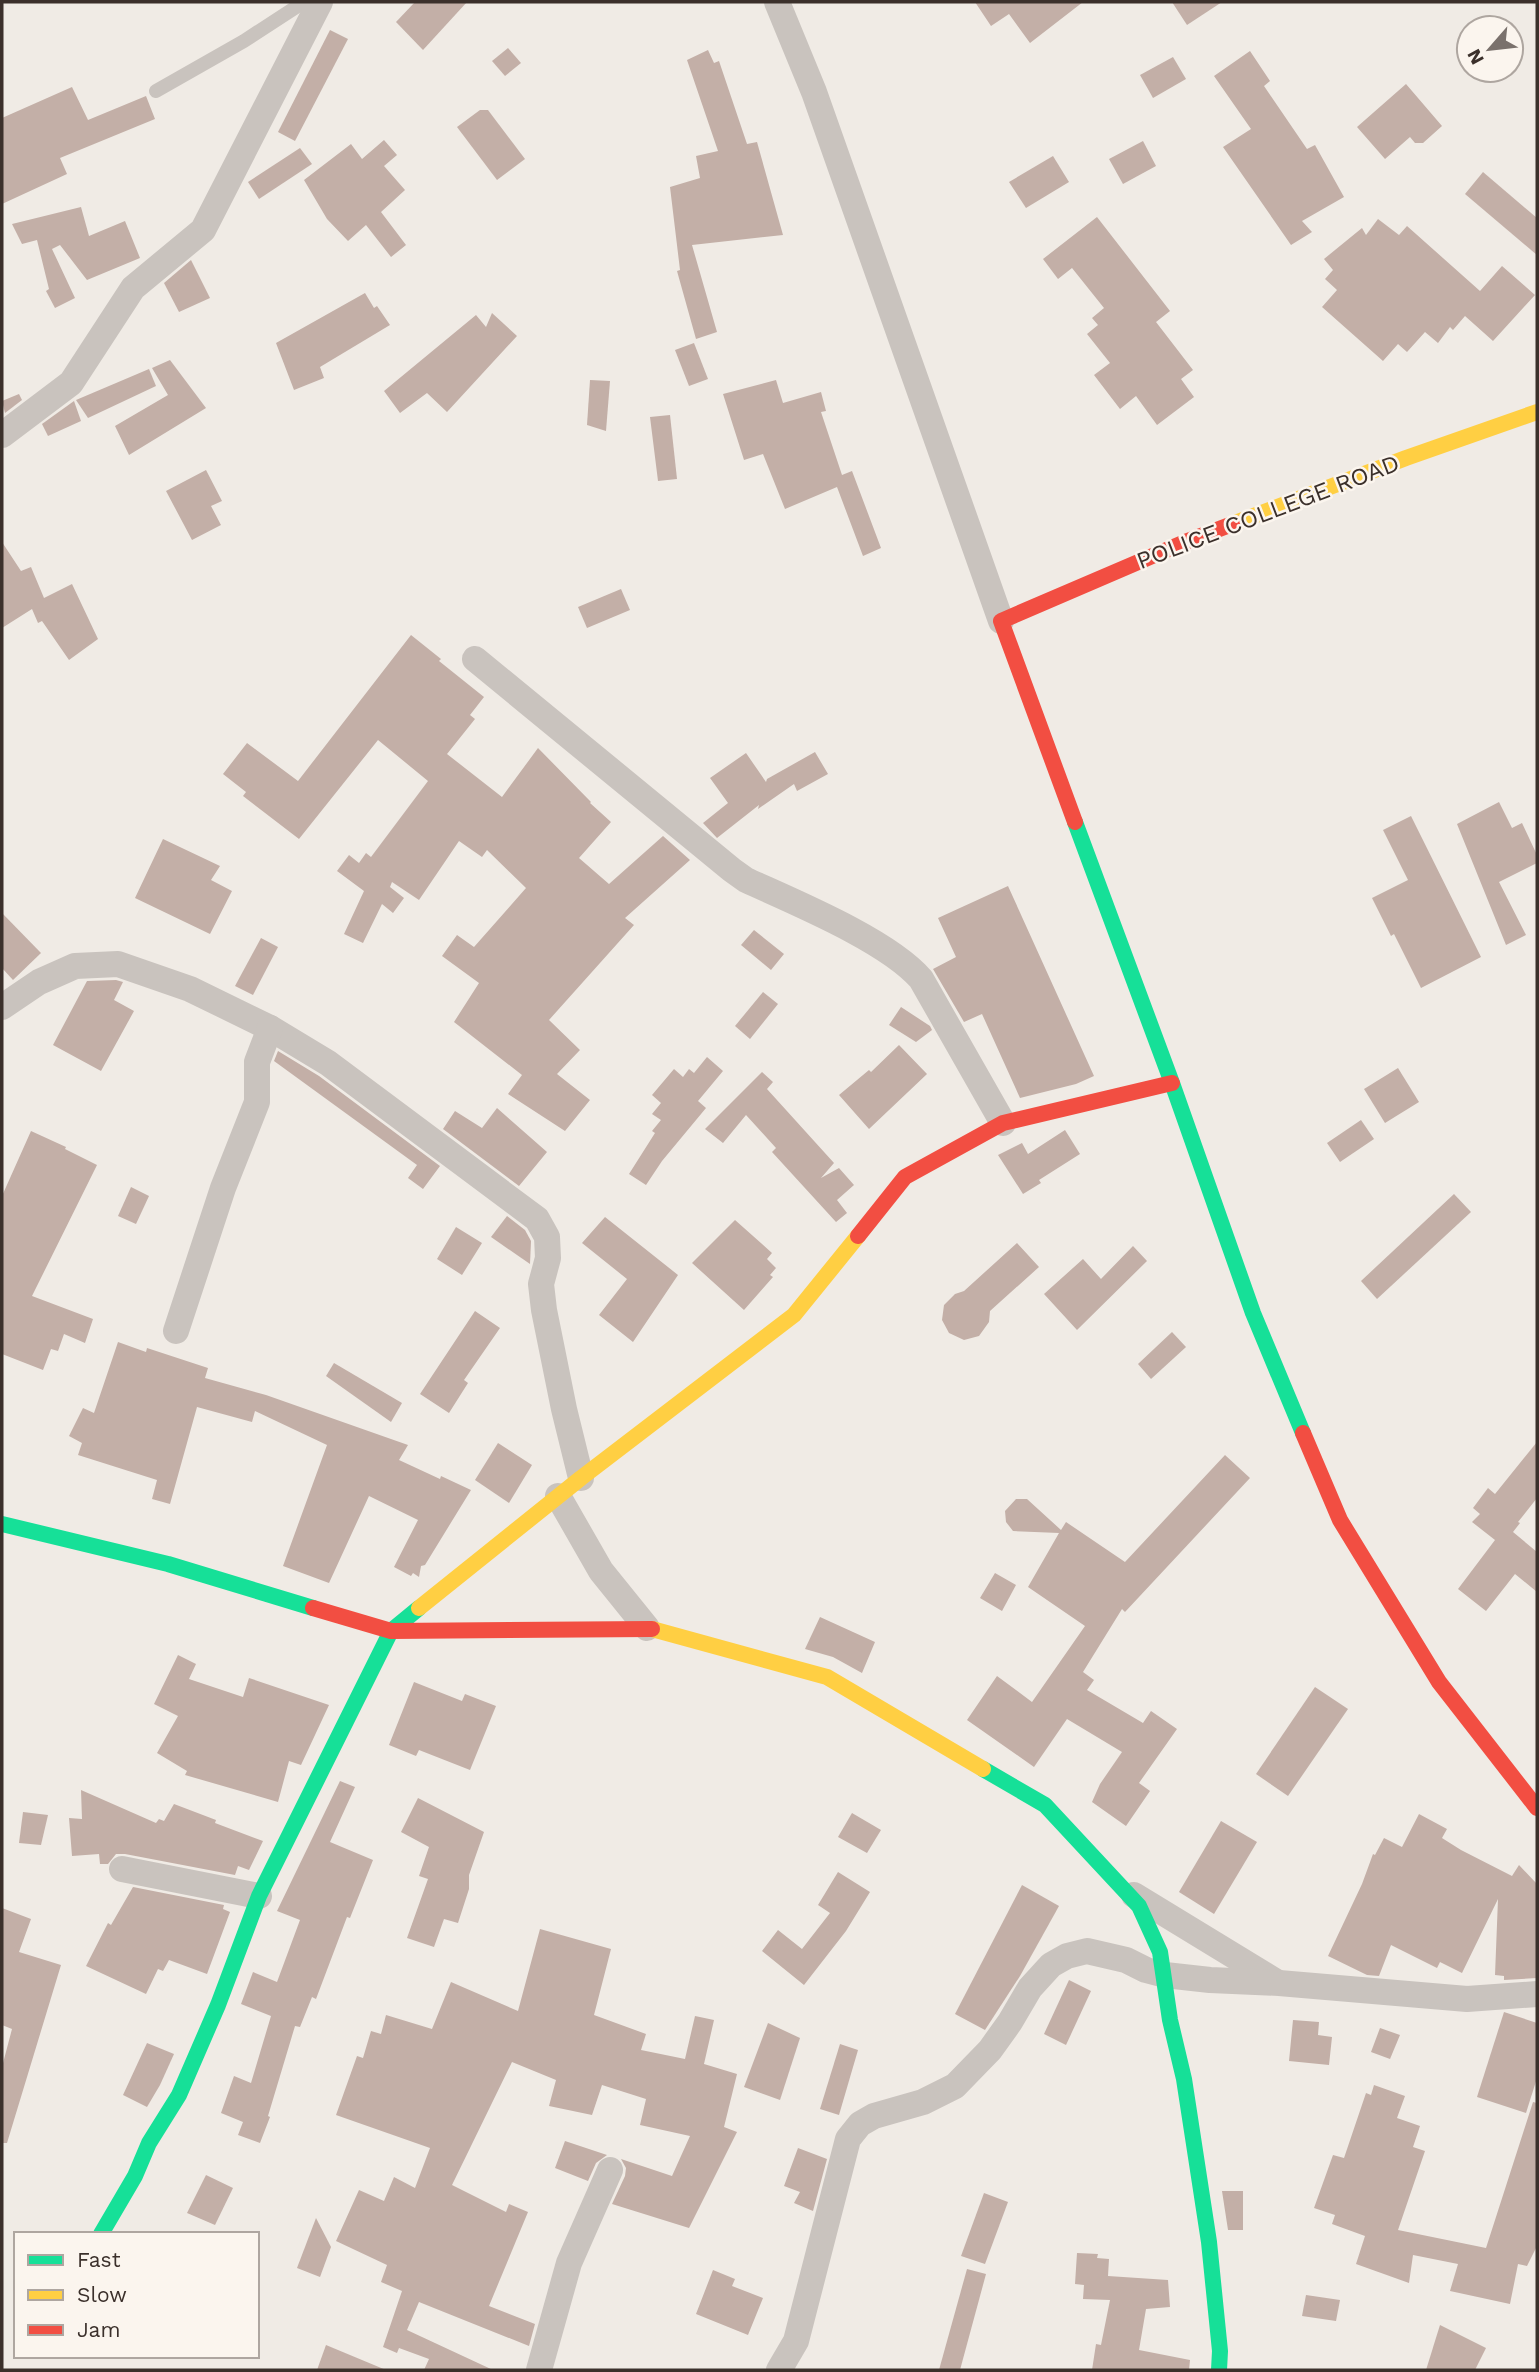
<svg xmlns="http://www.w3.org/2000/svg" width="1539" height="2372" viewBox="0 0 1539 2372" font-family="'Work Sans',sans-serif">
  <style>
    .building { fill: #c3afa7 }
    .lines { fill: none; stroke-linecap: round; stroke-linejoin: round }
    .lane { stroke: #c9c3be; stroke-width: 14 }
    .street { stroke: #c9c3be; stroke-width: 26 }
    .fast { stroke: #16e098; stroke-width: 16 }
    .slow { stroke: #ffcf43; stroke-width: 16 }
    .jam { stroke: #f24e42; stroke-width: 16 }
    .labels { text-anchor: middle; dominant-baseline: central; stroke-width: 5; stroke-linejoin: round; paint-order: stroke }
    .street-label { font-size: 24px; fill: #3b302b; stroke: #fbf5ee }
  </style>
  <rect width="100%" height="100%" fill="#f0ebe5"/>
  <g class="building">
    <path d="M415 2H467L423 50 396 22Z"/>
    <path d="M975 2H1083L1030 43 1009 14 991 26Z"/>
    <path d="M1172 2H1222L1187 25Z"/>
    <path d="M330 30 348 39 295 141 278 132Z"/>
    <path d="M508 48 521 63 505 76 492 61Z"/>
    <path d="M708 50 714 63 719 61 747 144 757 142 783 235 692 245 717 332 696 339 677 271 680 270 670 187 700 178 696 156 718 151 687 60Z"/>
    <path d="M1250 51 1270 81 1264 86 1307 149 1315 145 1344 197 1302 221 1312 232 1291 245 1223 147 1251 129 1214 76Z"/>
    <path d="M1173 57 1186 79 1153 98 1140 75Z"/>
    <path d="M1406 84 1442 126 1423 143H1415L1410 137 1385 159 1357 127Z"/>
    <path d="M72 87 88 120 146 96 155 119 60 158 67 174 2 204V118Z"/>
    <path d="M480 110H488L525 159 497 180 457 127Z"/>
    <path d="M384 140 397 155 384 166 405 190 381 212 406 245 391 257 366 225 348 241 327 219 304 180 351 144 362 159Z"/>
    <path d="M1143 141 1156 166 1123 184 1109 159Z"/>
    <path d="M300 148 312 164 259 199 248 182Z"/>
    <path d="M1053 156 1069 182 1026 208 1009 182Z"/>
    <path d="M1483 172 1537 218V255L1465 194Z"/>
    <path d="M81 207 89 236 125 221 140 258 87 280 60 245 52 249 75 298 55 308 46 291 49 289 37 240 22 244 12 224Z"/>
    <path d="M1097 217 1170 311 1156 322 1193 370 1181 379 1194 397 1157 425 1136 396 1120 409 1094 375 1110 363 1087 334 1098 325 1092 318 1104 308 1072 268 1058 279 1043 259Z"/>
    <path d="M1378 219 1399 235 1407 226 1480 291 1502 266 1535 295 1493 341 1465 316 1453 330 1450 327 1438 343 1425 332 1407 352 1398 344 1383 361 1322 307 1337 290 1325 279 1333 270 1324 259 1362 228 1366 235Z"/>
    <path d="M191 260 210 298 179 312 164 283Z"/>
    <path d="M365 293 374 308 377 306 390 325 320 367 324 378 294 390 276 343Z"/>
    <path d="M492 313 517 336 447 412 427 393 400 413 384 391 476 315 486 327Z"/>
    <path d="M694 343 708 379 689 386 675 350Z"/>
    <path d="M170 360 206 408 129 455 115 426 168 395 152 368Z"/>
    <path d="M149 369 156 386 88 418 76 400Z"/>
    <path d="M590 380 610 381 606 431 587 425Z"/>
    <path d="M776 380 783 403 821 392 826 411 821 412 842 475 852 471 881 548 863 556 837 487 785 509 763 454 744 460 723 394Z"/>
    <path d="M19 394 22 400 5 413 2 401Z"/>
    <path d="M74 401 81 421 48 436 42 424Z"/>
    <path d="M670 415 677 479 658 481 650 417Z"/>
    <path d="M206 470 222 501 211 506 221 525 192 540 166 491Z"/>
    <path d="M2 542 21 571 31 567 44 598 72 584 98 639 69 660 42 621 38 623 32 609 2 628Z"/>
    <path d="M621 589 630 610 587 628 578 607Z"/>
    <path d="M411 635 441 659 439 661 484 697 470 715 475 719 447 754 502 797 538 748 591 802 590 803 611 822 579 858 609 884 663 836 690 860 625 918 634 925 549 1020 580 1050 557 1074 590 1100 565 1131 508 1094 522 1075 454 1022 479 983 442 956 457 935 474 947 526 888 487 850 482 857 459 841 419 900 392 882 390 887 404 898 393 913 382 904 363 943 344 934 364 891 337 871 349 855 359 863 366 853 371 857 428 781 378 740 299 839 243 796 246 792 223 774 247 743 298 781Z"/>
    <path d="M815 752 828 774 797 791 794 784 758 809 759 805 717 838 703 823 728 803 710 778 746 753 766 782 767 779Z"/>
    <path d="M1499 802 1512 828 1522 823 1537 855V863L1499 882 1526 935 1506 945 1457 824Z"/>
    <path d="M1411 816 1481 957 1421 988 1394 934 1391 936 1372 898 1408 880 1383 830Z"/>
    <path d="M163 839 220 866 211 880 232 891 210 934 135 898Z"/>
    <path d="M1008 886 1094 1076 1076 1084 1020 1098 982 1014 964 1022 933 969 956 957 938 918Z"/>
    <path d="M2 913 41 953 13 980 2 968Z"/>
    <path d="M754 930 784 954 771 970 741 945Z"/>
    <path d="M261 938 278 947 253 995 235 986Z"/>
    <path d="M116 980 123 982 114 1000 134 1011 101 1071 53 1045 87 981Z"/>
    <path d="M763 992 778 1004 750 1039 735 1026Z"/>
    <path d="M901 1007 930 1026 932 1030 916 1042 889 1025Z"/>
    <path d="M899 1045 927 1074 869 1129 839 1095 869 1070 871 1072Z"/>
    <path d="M278 1051 319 1076 440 1166 423 1189 408 1178 417 1165 274 1061Z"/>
    <path d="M707 1057 723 1071 698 1101 706 1108 662 1161 646 1185 629 1174 655 1133 652 1131 661 1120 652 1114 661 1103 652 1095 674 1069 683 1077 689 1069 694 1073Z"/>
    <path d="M1398 1068 1419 1102 1385 1123 1364 1089Z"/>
    <path d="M762 1072 773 1082 767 1089 834 1163 821 1178 839 1168 854 1185 837 1200 847 1213 836 1222 772 1152 776 1148 746 1115 723 1143 705 1129Z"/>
    <path d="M497 1108 547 1152 519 1186 443 1129 455 1111 482 1128Z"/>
    <path d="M1361 1120 1374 1139 1340 1162 1327 1143Z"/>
    <path d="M1065 1130 1080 1154 1039 1180 1041 1183 1023 1194 998 1155 1022 1143 1028 1154Z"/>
    <path d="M31 1131 66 1147 65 1149 97 1165 32 1296 93 1319 85 1343 64 1334 58 1351 51 1349 43 1370 2 1354V1196Z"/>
    <path d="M131 1187 149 1196 136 1224 118 1216Z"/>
    <path d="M1454 1194 1471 1212 1377 1299 1361 1281Z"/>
    <path d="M507 1216 525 1230 531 1241 530 1264 491 1237Z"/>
    <path d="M605 1217 678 1275 633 1342 599 1315 627 1279 582 1243Z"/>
    <path d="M735 1220 772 1253 767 1259 776 1268 770 1275 773 1277 744 1310 692 1263Z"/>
    <path d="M456 1227 482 1243 462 1275 437 1259Z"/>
    <path d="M1017 1243 1039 1267 990 1311 989 1322 979 1336 964 1340 949 1333 942 1320 944 1305 955 1294 964 1291Z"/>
    <path d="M1133 1246 1147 1261 1077 1330 1044 1294 1083 1259 1101 1279Z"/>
    <path d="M475 1311 500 1328 464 1380 468 1383 449 1413 420 1394Z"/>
    <path d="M1172 1332 1186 1347 1151 1379 1138 1364Z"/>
    <path d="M118 1342 146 1352 147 1348 208 1368 205 1378 266 1395 408 1445 399 1460 440 1479 441 1476 471 1490 425 1565 421 1566 419 1577 413 1573 411 1576 394 1567 418 1520 369 1496 329 1583 283 1566 327 1445 255 1411 252 1422 197 1407 170 1504 152 1499 157 1480 78 1455 82 1443 69 1436 83 1408 94 1413Z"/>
    <path d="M334 1363 402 1403 391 1422 326 1376Z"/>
    <path d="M1537 1442V1498L1518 1522 1520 1523 1513 1532 1537 1552V1592L1515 1574 1486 1611 1458 1589 1495 1540 1472 1522 1480 1514 1473 1508 1488 1488 1495 1494Z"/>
    <path d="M498 1443 532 1465 509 1503 475 1480Z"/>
    <path d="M1225 1455 1250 1478 1125 1612 1122 1609 1083 1672 1094 1680 1087 1690 1143 1723 1151 1711 1177 1729 1139 1783 1150 1791 1126 1826 1092 1802 1100 1784 1122 1752 1067 1719 1034 1767 967 1720 997 1676 1032 1702 1085 1626 1028 1587 1059 1533 1013 1531 1006 1522 1005 1511 1016 1499H1027L1061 1530 1066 1522 1125 1562Z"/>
    <path d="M995 1573 1016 1585 1002 1611 980 1598Z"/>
    <path d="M820 1617 875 1642 862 1673 833 1657 805 1649Z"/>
    <path d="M178 1655 196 1664 189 1679 243 1697 249 1678 329 1705 301 1765 289 1761 278 1802 185 1775 187 1771 157 1753 178 1716 154 1704Z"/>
    <path d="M414 1682 462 1701 465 1694 496 1706 470 1770 419 1750 416 1756 389 1745Z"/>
    <path d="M1315 1687 1348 1709 1288 1796 1256 1774Z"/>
    <path d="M340 1781 355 1787 330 1842 373 1860 350 1918 347 1917 316 1999 312 1997 300 2027 295 2026 268 2116 270 2117 260 2143 238 2135 243 2122 221 2113 234 2076 251 2083 271 2016 241 2004 253 1972 277 1982 300 1920 277 1911Z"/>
    <path d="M81 1790 156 1823 159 1819 164 1821 174 1804 216 1820 215 1823 263 1841 249 1870 238 1866 235 1875 125 1854H116L108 1864H100L99 1854 72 1856 69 1818 82 1819Z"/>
    <path d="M418 1798 484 1832 469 1875V1889L458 1923 444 1919 434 1947 407 1938 428 1879 419 1876 429 1847 401 1832Z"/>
    <path d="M23 1812 48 1815 41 1845 19 1843Z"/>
    <path d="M852 1813 881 1830 867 1853 838 1837Z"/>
    <path d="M1419 1814 1447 1829 1442 1838 1461 1850 1512 1876 1519 1865 1537 1884V1978L1504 1980V1976L1495 1975 1498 1899 1462 1973 1440 1962 1437 1968 1391 1945 1379 1976 1367 1975 1328 1956 1362 1884 1373 1854 1375 1855 1384 1838 1402 1847Z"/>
    <path d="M1221 1821 1257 1842 1214 1914 1179 1892Z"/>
    <path d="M838 1872 870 1892 846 1931 804 1985 762 1951 778 1930 802 1949 830 1913 818 1905Z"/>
    <path d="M1022 1885 1059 1906 1020 1976 985 2030 955 2014Z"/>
    <path d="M133 1887 224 1905 223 1909 230 1912 207 1974 169 1960 163 1971 158 1969 146 1994 86 1966 108 1923 111 1925Z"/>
    <path d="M2 1908 31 1919 19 1952 61 1965 7 2143H2V2067L12 2029 2 2025Z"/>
    <path d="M540 1929 611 1949 594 2015 646 2034 641 2050 685 2059 695 2016 714 2020 704 2064 737 2074 724 2127 737 2132 689 2228 612 2204 625 2176 626 2168 621 2159 672 2176 690 2136 640 2125 646 2099 602 2085 592 2115 549 2106 556 2080 512 2062 452 2185 506 2212 509 2204 528 2212 489 2306 535 2324 529 2346 419 2302 407 2330 493 2370H424L429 2359 399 2348 397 2353 383 2347 402 2291 381 2282 387 2265 336 2241 359 2190 384 2201 394 2177 415 2188 430 2148 336 2115 357 2056 363 2058 371 2031 381 2034 386 2015 432 2029 451 1982 518 2011Z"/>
    <path d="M1069 1980 1091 1991 1066 2045 1044 2034Z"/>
    <path d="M1504 2012 1537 2023V2078L1526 2113 1477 2097Z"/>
    <path d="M1293 2020 1319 2022 1318 2035 1332 2037 1329 2065 1289 2061Z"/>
    <path d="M768 2023 800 2038 780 2100 744 2087Z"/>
    <path d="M1380 2028 1400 2035 1390 2059 1371 2052Z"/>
    <path d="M147 2043 174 2054 160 2085 147 2107 123 2095Z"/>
    <path d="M840 2044 858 2050 839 2115 820 2109Z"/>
    <path d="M1374 2085 1405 2096 1397 2118 1420 2126 1413 2147 1425 2151 1398 2230 1486 2248 1533 2102 1537 2103V2246L1527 2266 1518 2264 1510 2304 1450 2291 1458 2264 1413 2255 1409 2283 1356 2264 1365 2236 1332 2224 1335 2215 1314 2208 1333 2155 1344 2158 1366 2093 1371 2095Z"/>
    <path d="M565 2141 607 2155 596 2163 588 2181 555 2168Z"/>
    <path d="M798 2148 827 2159 813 2211 794 2203 800 2192 784 2186Z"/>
    <path d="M206 2175 233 2188 215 2225 187 2213Z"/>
    <path d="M1222 2191H1243V2230H1228Z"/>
    <path d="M984 2193 1008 2202 985 2264 961 2256Z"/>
    <path d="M316 2218 331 2247 320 2277 297 2268Z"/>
    <path d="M1077 2253 1098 2254 1097 2258 1109 2259 1108 2276 1168 2280 1170 2307 1146 2309 1139 2350 1190 2360 1189 2370H1092L1096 2344 1101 2345 1110 2300 1083 2299 1084 2285 1075 2284Z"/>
    <path d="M967 2269 986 2274 960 2370H939Z"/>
    <path d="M713 2270 735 2279 732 2286 763 2298 748 2335 696 2314Z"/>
    <path d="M1306 2295 1340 2300 1336 2321 1302 2316Z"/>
    <path d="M1440 2325 1486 2348 1475 2370H1426Z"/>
    <path d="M326 2345 386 2370H317Z"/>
  </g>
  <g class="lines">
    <path class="lane" d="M156 91 244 41 304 2"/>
    <g class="street">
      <path d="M777 2 814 92 1001 621"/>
      <path d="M2 435 71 383 133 288 203 230 320 2"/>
      <path d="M475 659 732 870 746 880C794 902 887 940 921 979L1003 1123"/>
      <path d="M2 1007 39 982 75 966 118 964 190 989 270 1028 328 1063 537 1219 547 1237 548 1258 541 1284 544 1310 564 1409 581 1478"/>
      <path d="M176 1331 223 1188 257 1102V1062L270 1028"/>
      <path d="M558 1496 601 1571 647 1628"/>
      <path d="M122 1869 259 1896"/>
      <path d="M1134 1895 1275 1981"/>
      <path d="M539 2370 569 2263 610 2170"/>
      <path d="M779 2370 796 2341 848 2139 860 2124 874 2116 923 2102 955 2086 990 2050 1010 2022 1030 1988 1051 1965 1067 1956 1087 1951 1126 1960 1146 1970 1165 1975 1210 1980 1279 1983 1467 1999 1537 1994"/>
    </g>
    <g class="fast">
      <path d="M1075 822 1172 1083 1253 1313 1303 1433"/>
      <path d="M2 1524 168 1564 313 1608"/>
      <path d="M983 1769 1045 1805 1139 1906 1160 1952 1170 2020 1184 2079 1209 2242 1220 2351 1219 2370"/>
      <path d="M101 2234 135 2176 149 2143 179 2095 218 2005 259 1896 391 1631 419 1608"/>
    </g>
    <g class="slow">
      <path d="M1235 523 1406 458 1537 412"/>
      <path d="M419 1608 581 1478 794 1315 858 1236"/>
      <path d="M652 1629 827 1677 983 1769"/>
    </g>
    <g class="jam">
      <path d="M1075 822 1001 621 1185 542 1235 523"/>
      <path d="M858 1236 905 1177 1003 1123 1172 1083"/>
      <path d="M1303 1433 1340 1520 1439 1682 1537 1808"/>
      <path d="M313 1608 391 1631 652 1629"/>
    </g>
  </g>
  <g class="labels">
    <g class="street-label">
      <text transform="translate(1268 512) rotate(-21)">POLICE COLLEGE ROAD</text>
    </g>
  </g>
  <rect width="1539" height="2372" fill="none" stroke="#3b302b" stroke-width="7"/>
  <rect x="14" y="2232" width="245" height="126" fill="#fbf5ee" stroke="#aea6a0" stroke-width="2"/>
  <rect x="28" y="2255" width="35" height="10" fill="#16e098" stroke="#aea6a0" stroke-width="2"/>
  <text x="77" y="2267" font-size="21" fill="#3b302b">Fast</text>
  <rect x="28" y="2290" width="35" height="10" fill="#ffcf43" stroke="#aea6a0" stroke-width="2"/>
  <text x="77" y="2302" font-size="21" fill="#3b302b">Slow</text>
  <rect x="28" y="2325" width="35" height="10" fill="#f24e42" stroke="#aea6a0" stroke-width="2"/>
  <text x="77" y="2337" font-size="21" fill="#3b302b">Jam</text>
  <g transform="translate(1490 49) rotate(242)"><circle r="33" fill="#fbf5ee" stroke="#aea6a0" stroke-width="2"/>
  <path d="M0-5L12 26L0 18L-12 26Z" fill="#7a716c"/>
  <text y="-10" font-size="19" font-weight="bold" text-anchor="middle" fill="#3b302b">N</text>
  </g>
</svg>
